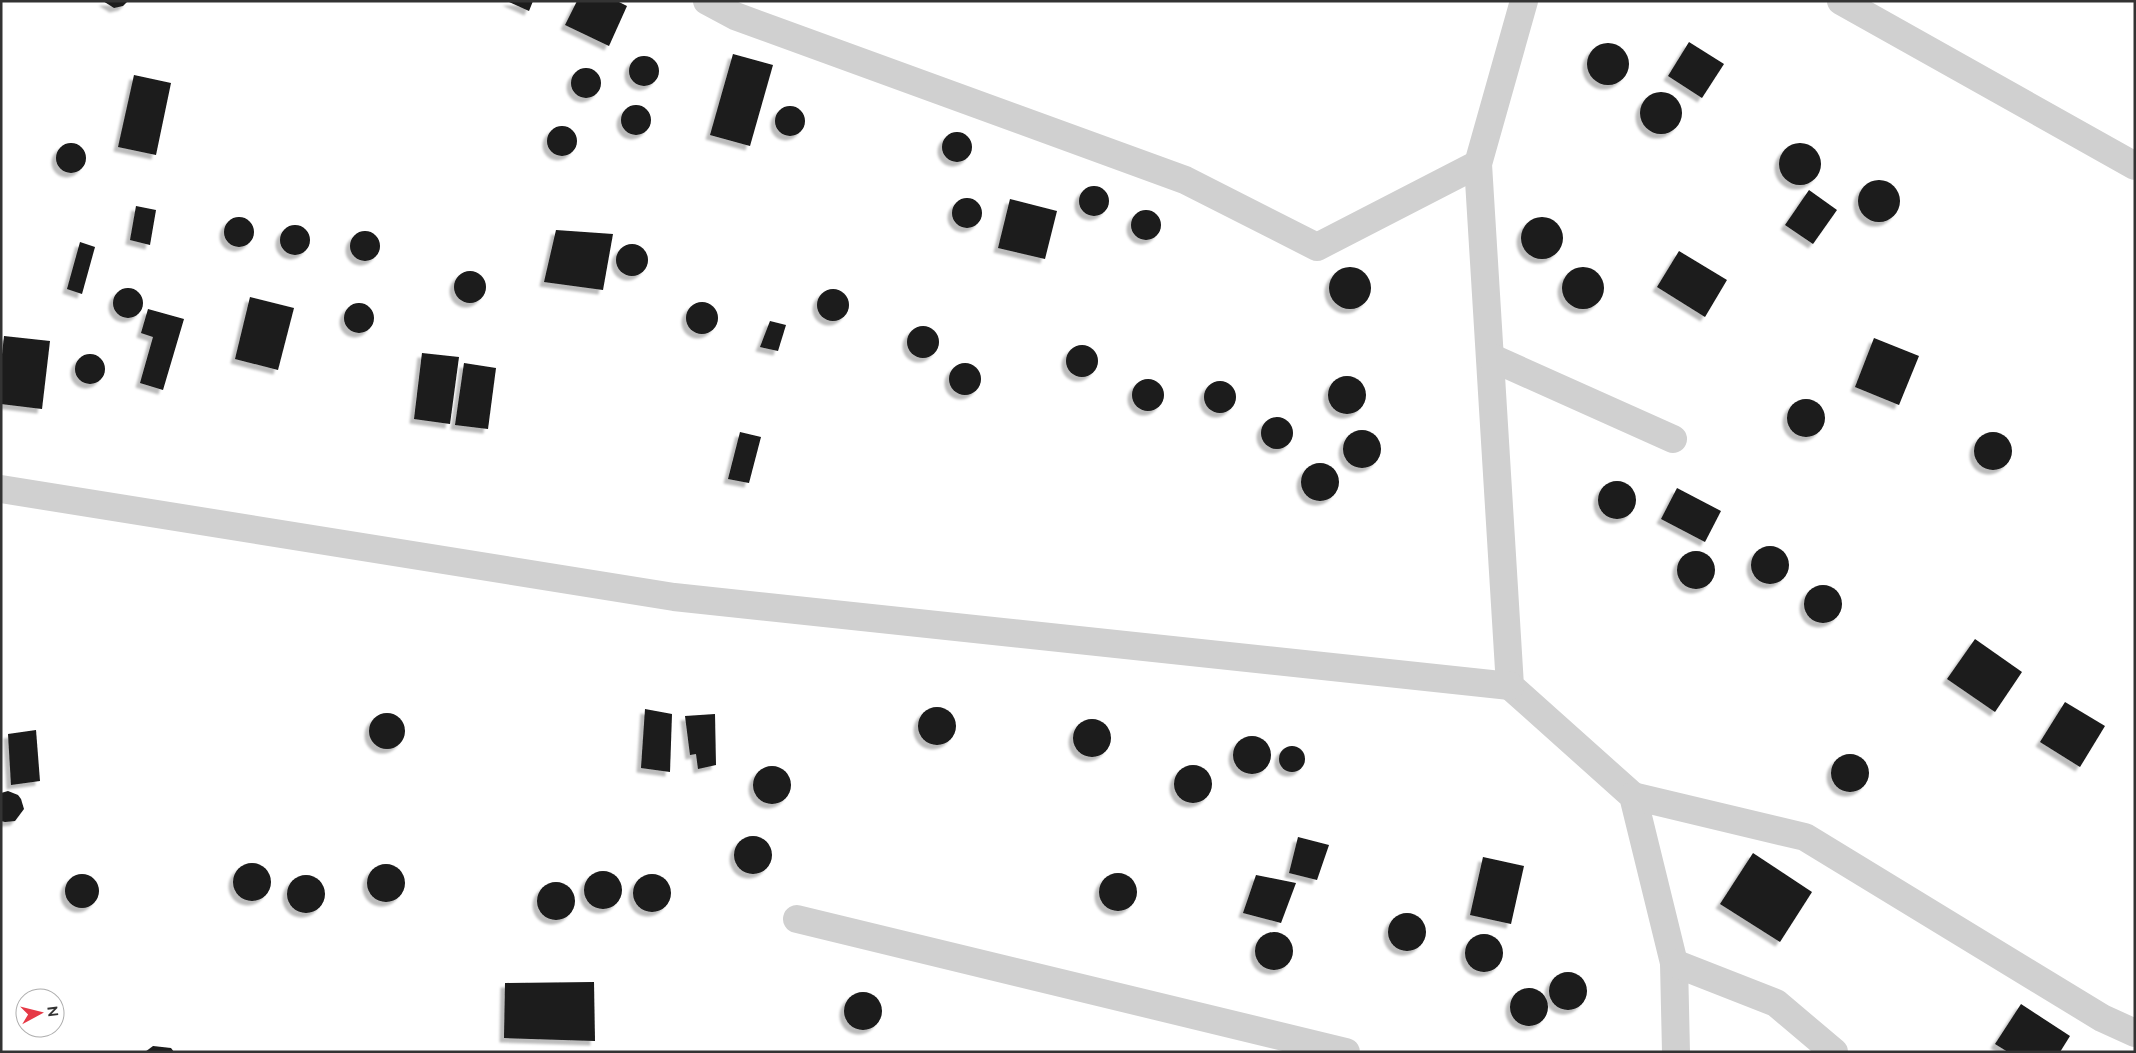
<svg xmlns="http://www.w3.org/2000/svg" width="2136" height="1053" viewBox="0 0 2136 1053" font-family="Raleway,sans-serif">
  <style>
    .building { fill: #1a1a1a; filter: url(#shadow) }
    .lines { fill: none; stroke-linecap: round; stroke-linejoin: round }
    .minor { stroke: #d0d0d0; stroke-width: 28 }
  </style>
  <defs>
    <filter id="shadow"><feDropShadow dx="-4.5" dy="4.5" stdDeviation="1" flood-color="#0004"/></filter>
  </defs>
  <rect width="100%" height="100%" fill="#fff"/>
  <g class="building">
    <path d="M103 1H128L123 6 114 8Z"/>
    <path d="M507 1H533L529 11Z"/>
    <path d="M577 1H617L627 6 609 46 565 25Z"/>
    <path d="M1689 42 1724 64 1702 98 1668 76Z"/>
    <circle cx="1608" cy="64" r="21"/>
    <path d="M733 54 773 65 750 146 710 135Z"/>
    <circle cx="644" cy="71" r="15"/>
    <circle cx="586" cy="83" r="15"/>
    <path d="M134 75 171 83 156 155 118 147Z"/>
    <circle cx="1661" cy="113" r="21"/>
    <circle cx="636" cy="120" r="15"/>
    <circle cx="790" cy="121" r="15"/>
    <circle cx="562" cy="141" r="15"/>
    <circle cx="957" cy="147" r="15"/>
    <circle cx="1800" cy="164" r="21"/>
    <circle cx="71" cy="158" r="15"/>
    <circle cx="1879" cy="201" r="21"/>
    <circle cx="1094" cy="201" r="15"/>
    <path d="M1809 190 1837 210 1813 244 1785 225Z"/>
    <circle cx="967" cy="213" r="15"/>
    <path d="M1010 199 1057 211 1045 259 998 248Z"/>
    <path d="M136 206 156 210 150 245 130 240Z"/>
    <circle cx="1146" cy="225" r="15"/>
    <circle cx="1542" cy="238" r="21"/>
    <circle cx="239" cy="232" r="15"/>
    <circle cx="295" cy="240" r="15"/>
    <path d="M556 230 613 234 603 290 544 282Z"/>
    <circle cx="365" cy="246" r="15"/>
    <path d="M80 242 95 247 82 294 67 289Z"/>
    <circle cx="632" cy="260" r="16"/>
    <path d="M1679 251 1727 280 1705 317 1657 287Z"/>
    <circle cx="1583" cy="288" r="21"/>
    <circle cx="1350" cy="288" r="21"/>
    <circle cx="470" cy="287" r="16"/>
    <circle cx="128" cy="303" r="15"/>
    <circle cx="833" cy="305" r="16"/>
    <path d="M250 297 294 308 278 370 235 359Z"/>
    <circle cx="702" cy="318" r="16"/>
    <circle cx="359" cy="318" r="15"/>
    <path d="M148 309 184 319 163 390 140 383 153 337 141 333Z"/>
    <path d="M770 321 786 325 778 351 760 347Z"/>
    <circle cx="923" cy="342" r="16"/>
    <path d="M4 336 50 341 42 409 1 404V364Z"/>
    <path d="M1874 338 1919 356 1899 405 1855 387Z"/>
    <circle cx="1082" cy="361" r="16"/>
    <path d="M422 353 459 357 450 424 414 419Z"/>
    <circle cx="90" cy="369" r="15"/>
    <circle cx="965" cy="379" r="16"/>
    <path d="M464 363 496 368 488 429 455 425Z"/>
    <circle cx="1347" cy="395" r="19"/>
    <circle cx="1148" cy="395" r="16"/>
    <circle cx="1220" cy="397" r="16"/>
    <circle cx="1806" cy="418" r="19"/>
    <circle cx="1277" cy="433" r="16"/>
    <circle cx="1362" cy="449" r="19"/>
    <circle cx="1993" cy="451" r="19"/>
    <path d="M740 432 761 437 749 483 728 479Z"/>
    <circle cx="1320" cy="482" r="19"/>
    <circle cx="1617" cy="500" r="19"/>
    <path d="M1677 488 1721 511 1705 542 1661 519Z"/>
    <circle cx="1770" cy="565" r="19"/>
    <circle cx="1696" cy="570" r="19"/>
    <circle cx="1823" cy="604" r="19"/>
    <path d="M1975 639 2022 672 1995 712 1947 679Z"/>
    <path d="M2065 702 2105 726 2080 767 2040 742Z"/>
    <circle cx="937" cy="726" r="19"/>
    <path d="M645 709 672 714 670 772 641 768Z"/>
    <circle cx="387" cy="731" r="18"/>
    <path d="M715 714 716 765 698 769 696 754 690 755 685 716Z"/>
    <circle cx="1092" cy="738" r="19"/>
    <path d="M36 730 40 781 11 785 8 734Z"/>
    <circle cx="1252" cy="755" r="19"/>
    <circle cx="1292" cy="759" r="13"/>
    <circle cx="1850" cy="773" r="19"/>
    <circle cx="1193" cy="784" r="19"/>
    <circle cx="772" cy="785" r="19"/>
    <path d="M8 791 18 795 21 799 24 809 15 821 5 822 1 821V793Z"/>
    <circle cx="753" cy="855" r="19"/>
    <path d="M1298 837 1329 845 1317 880 1289 873Z"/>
    <path d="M1753 853 1812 892 1780 942 1720 904Z"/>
    <path d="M1483 857 1524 866 1511 924 1470 915Z"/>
    <circle cx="252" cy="882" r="19"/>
    <circle cx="386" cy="883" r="19"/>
    <circle cx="603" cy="890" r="19"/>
    <circle cx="1118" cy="892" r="19"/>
    <circle cx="652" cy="893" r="19"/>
    <circle cx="82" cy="891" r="17"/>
    <circle cx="306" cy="894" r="19"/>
    <path d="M1256 875 1296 883 1281 923 1243 913Z"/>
    <circle cx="556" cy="901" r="19"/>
    <circle cx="1407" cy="932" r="19"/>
    <circle cx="1274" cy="951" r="19"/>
    <circle cx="1484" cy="953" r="19"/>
    <circle cx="1568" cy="991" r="19"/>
    <path d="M594 982 595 1041 504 1038 505 983Z"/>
    <circle cx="1529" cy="1007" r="19"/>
    <circle cx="863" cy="1011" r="19"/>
    <path d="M2021 1004 2070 1036 2060 1052H2008L1995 1044Z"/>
    <path d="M153 1046 171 1048 174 1052H145Z"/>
  </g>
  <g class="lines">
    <g class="minor">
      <path d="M707 1 735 16 1185 180 1317 247 1478 164"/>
      <path d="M1524 1 1478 164 1510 686 1633 796 1674 963 1676 1052"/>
      <path d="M1841 1 2135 166"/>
      <path d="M1490 357 1673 439"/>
      <path d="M1 489 674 597 1510 686"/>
      <path d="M1633 796 1805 837 2102 1018 2135 1033"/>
      <path d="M797 919 1346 1052"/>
      <path d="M1674 963 1776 1003 1834 1052"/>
    </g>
  </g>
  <rect width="2136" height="1053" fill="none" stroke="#333333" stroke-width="5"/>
  <g transform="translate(40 1013) rotate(83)"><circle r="24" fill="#ffffff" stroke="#adadad"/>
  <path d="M0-4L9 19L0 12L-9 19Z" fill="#e63946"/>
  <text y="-8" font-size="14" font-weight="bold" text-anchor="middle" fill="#333333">N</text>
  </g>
</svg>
